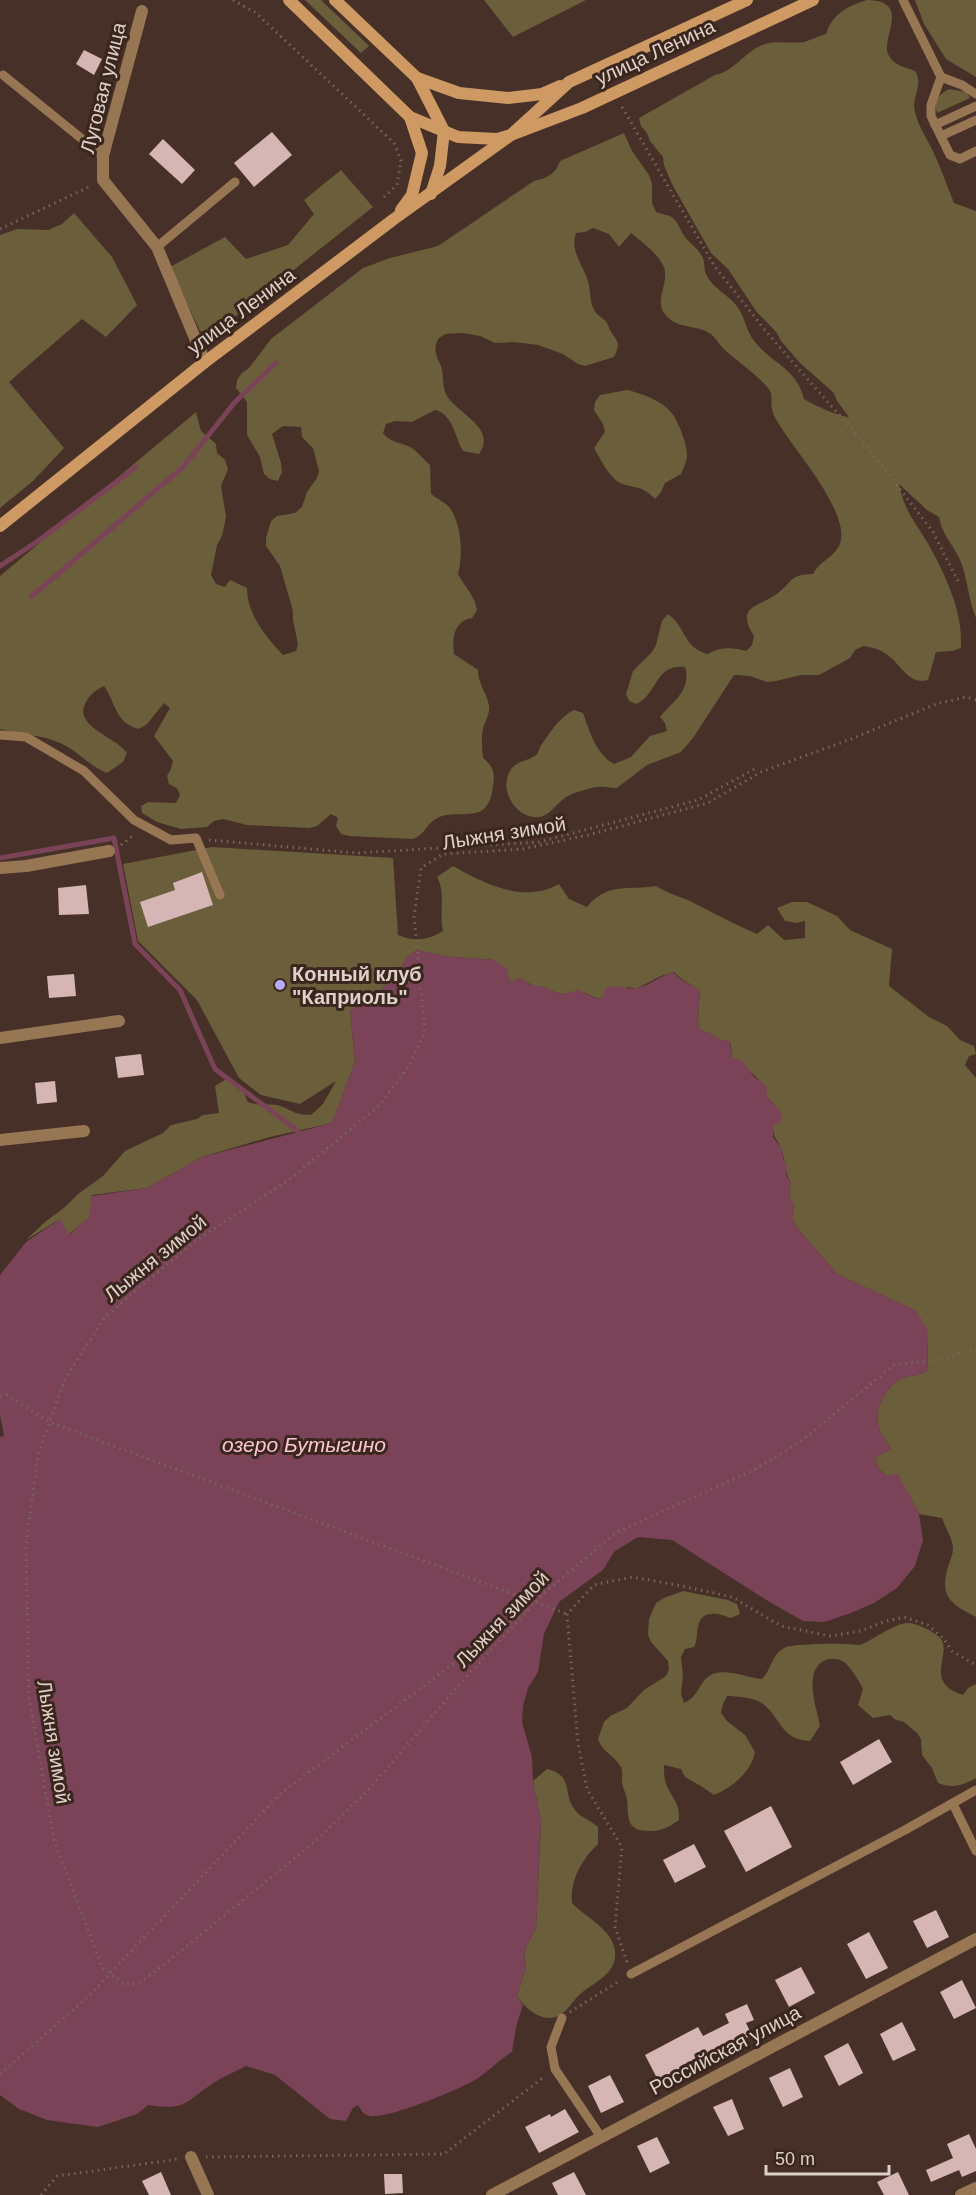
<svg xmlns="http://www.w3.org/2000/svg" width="976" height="2195" viewBox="0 0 976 2195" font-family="Arial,sans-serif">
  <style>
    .green { fill: #6b5e3b }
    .water { fill: #7b4357 }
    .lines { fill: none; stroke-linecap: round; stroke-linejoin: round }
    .stream { stroke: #7b4357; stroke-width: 5 }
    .building { fill: #d5b6b5 }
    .path { stroke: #79655d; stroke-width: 3; stroke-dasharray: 1.5 4.5; stroke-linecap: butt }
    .lane { stroke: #977654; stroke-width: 9 }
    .street { stroke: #977654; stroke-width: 12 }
    .secondary { stroke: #ce9962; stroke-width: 12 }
    .poi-dot { fill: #b5acf8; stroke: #3b261d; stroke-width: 2 }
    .labels { text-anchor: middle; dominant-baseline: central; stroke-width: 6; stroke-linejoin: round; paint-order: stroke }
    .street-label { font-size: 20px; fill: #ded0ca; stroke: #3b261d }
    .poi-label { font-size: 20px; font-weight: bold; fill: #ded0ca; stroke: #3b261d; text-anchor: start }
    .water-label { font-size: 21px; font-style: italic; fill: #fcc5d6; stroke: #3b261d }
  </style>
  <rect width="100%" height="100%" fill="#463027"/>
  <g class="green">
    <path d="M305 0H321L369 46 361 53Z"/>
    <path d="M484 0H586L513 37Z"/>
    <path d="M867 0C912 1 881 37 888 54 893 65 904 67 915 71 924 85 911 98 915 112 918 125 927 139 933 151 941 168 947 186 954 203L976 211V618C969 601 968 584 963 568 958 549 942 537 939 517L927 510 899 484C903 508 915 522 927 542 940 564 955 596 959 620 961 629 961 639 961 648L953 651 936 652 928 680C910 685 902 667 890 657 882 650 873 647 863 646L855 650 850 658 819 675H801L776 681 767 682 750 676 734 675 693 738 681 752 647 765 617 788C611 788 604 786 598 787 589 788 576 792 568 796 555 803 550 819 534 817 512 815 498 785 512 768 519 760 529 761 536 755 537 755 540 748 540 747 549 734 559 717 574 710L583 713C590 732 595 753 614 764L631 757 650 736 667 731 665 723 660 717C673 701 692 690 685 667 655 664 658 693 637 704L629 701 626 694 633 671 652 652 656 645 662 621 668 614C686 627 683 647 707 654 721 647 731 647 746 651L752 645 754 636C734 605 760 607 778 593 794 581 788 575 813 574 820 560 838 556 841 540 846 508 797 453 780 426 777 421 773 415 772 409 770 401 774 394 768 388 756 374 741 364 727 352 721 347 717 340 712 335 697 323 677 331 664 313 654 299 671 281 663 265 657 253 641 241 631 233L619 247 609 234 593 228 585 232 576 233C570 250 581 262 587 278 591 288 589 300 594 310 598 317 604 318 607 323 609 326 609 329 611 332 619 343 620 344 614 357L585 366 578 364 563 354 538 345 514 342 495 343 480 336 463 333 445 334 438 339C433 350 436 355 441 366 444 374 442 386 446 394 456 414 498 427 479 454L463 451C454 436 454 415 435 410L412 422 395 421 386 424 383 433C390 442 398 442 408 446 417 450 423 459 430 465L431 494C436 498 446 503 450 508 462 526 463 554 458 574 465 587 475 596 477 610L472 618C454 621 452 638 454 654L478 670C478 685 487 692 489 706 490 715 485 721 483 729 481 739 482 748 483 758 494 767 495 773 493 786 488 832 454 803 433 821 424 828 426 833 413 839L349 836 341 834 336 826 338 818 331 814 317 826 309 828 247 825 223 819 214 821 207 827 181 829 157 822 142 813 141 806 148 802 176 803 180 795 177 788 169 784 167 776 171 769 173 761 154 736 170 708 164 703 147 724 139 729C115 723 116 703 104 686 96 690 90 694 86 702 72 726 115 736 127 753L123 762 107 773C89 766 77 750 60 743 40 734 20 735 0 729V576L196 412 201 431 216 444 217 453 225 460 228 469 221 486 226 517 222 536 217 545 211 575 216 584 225 587 230 580 247 588C247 614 266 637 283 655L296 651 298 644 293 620V611L280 566 266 546V538L271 521 277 516 295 513 302 507 307 492 317 478 319 471 313 448 302 437 301 427 283 426 272 434 281 463 282 472 278 481 270 479 264 474 260 457 247 435V402L236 388 237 380 242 373 249 368 271 339 363 268 390 258 438 246 534 181C547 178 556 174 560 161L624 133 632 151 649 175 652 184V203L656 212C661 214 669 215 673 218 678 222 680 229 683 234 688 243 699 248 703 258 705 264 704 272 707 276 713 288 728 295 736 305 744 314 745 327 752 338 769 363 796 366 804 399 814 405 837 416 849 417L837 401 834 393 800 363 781 341 777 333 756 311 728 269 711 253 672 184 664 165 663 157 650 141 647 133 641 126 639 118 715 75C732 72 743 55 758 47 772 39 788 44 804 42 811 40 818 36 826 34 832 14 848 6 867 0Z"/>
    <path d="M915 0H976V77L946 59 924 24Z"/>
    <path d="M949 89 966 92 970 98 937 113C933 101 939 94 949 89Z"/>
    <path d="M341 170 373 207 214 333 200 331 170 267 225 237 246 259 288 245 314 214 304 200Z"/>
    <path d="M74 213 112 257 137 305 106 337 82 319 9 382 64 448 33 481 0 508V235L17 229 48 230 62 224Z"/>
    <path d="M627 390C640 393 660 400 670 411 677 417 688 446 687 456 687 462 683 469 681 474L665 483 661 492 655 499C642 485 635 489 620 483 608 476 601 460 594 448L605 432 603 424 594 410 595 402 600 395Z"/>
    <path d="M212 847 393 858 398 935C414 942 429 940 443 931 439 914 446 892 437 877L453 866C485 884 524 904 559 884L569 899 587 907C609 881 628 891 656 886 667 893 678 896 690 901 712 912 734 924 757 934L768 925 784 940 805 938V921L797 923 785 921 777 908 792 902H807L837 916 850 930 892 949 889 986 929 1017 947 1026 960 1040 974 1046 976 1054 969 1056 965 1065 976 1078V1617C951 1604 939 1597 948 1567 950 1561 953 1554 953 1549 953 1538 945 1528 942 1518L919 1514 898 1475 887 1476 879 1469 875 1458 891 1449C887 1443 881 1435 879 1428 873 1412 885 1386 901 1379 912 1374 916 1378 928 1370L927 1330 916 1311 837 1274 798 1229 792 1219 794 1206 789 1195 791 1183C784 1172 786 1161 781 1149 777 1138 773 1139 773 1126L777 1122 775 1105 767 1097C766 1081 744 1066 732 1057L730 1042C719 1041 710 1033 699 1029 697 1017 699 1004 700 991 690 983 683 982 674 972L661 976 636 989 628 987 598 999 583 992 564 994 555 992 541 986H534L524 980 518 979 510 982 494 960 443 956 417 950 407 957 398 974 372 998 350 1011 355 1062 332 1123 270 1137 202 1157 147 1188 92 1195 90 1217 68 1235 60 1219 26 1240 45 1222 65 1207 78 1194 103 1176 125 1151 163 1133 171 1125 197 1119 203 1115 219 1113 215 1086 228 1078 244 1093 248 1102C260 1107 271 1102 283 1107 297 1113 294 1114 311 1115L323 1104 336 1081 300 1104 261 1095 239 1078 197 1000 138 941 123 864Z"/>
    <path d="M683 1591 728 1600 737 1604 740 1614 731 1618C718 1613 701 1609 698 1627 696 1635 698 1639 694 1647L685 1649 681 1657 683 1676 681 1694 684 1703C694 1699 697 1691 703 1682 716 1663 743 1677 762 1679 772 1669 771 1654 786 1647 793 1644 835 1643 845 1644 851 1644 858 1646 863 1644 873 1639 898 1622 908 1623 917 1623 935 1632 941 1639 952 1654 923 1683 963 1695L968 1688 976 1684V1778C964 1785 952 1789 938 1783L932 1768 922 1755 921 1739 917 1733 904 1722 896 1720 890 1715 873 1718 858 1705 863 1689C860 1682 850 1666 844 1662 829 1654 815 1662 813 1678 811 1694 817 1710 820 1726L810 1741C779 1740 781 1715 760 1702 753 1698 736 1696 727 1696L723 1704 721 1713 727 1721 745 1735 755 1752C751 1772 733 1787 714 1795L701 1786 685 1777 681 1769 664 1765C664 1770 664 1778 666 1784 672 1799 680 1802 679 1820 671 1826 660 1832 649 1831 624 1831 629 1815 627 1799 626 1793 622 1787 622 1781 622 1776 623 1772 621 1767 615 1756 602 1752 598 1739L604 1722 610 1716 627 1708 644 1690 666 1676 669 1669 668 1661 651 1642 648 1635 649 1619 656 1603 664 1598Z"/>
    <path d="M547 1769C575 1776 562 1794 575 1810 582 1819 591 1820 598 1827V1844C582 1859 570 1880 572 1903 584 1916 609 1928 614 1946 621 1973 595 1981 579 1995 573 2001 569 2008 563 2013 546 2026 527 2011 517 1996L526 1967 524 1956 527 1945 536 1929 541 1821 533 1781Z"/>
  </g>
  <path class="water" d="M417 950 443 956 494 960 507 969 510 982 518 979 524 980 534 986H541L555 992 564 994 578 990 597 999 602 998 606 988C619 982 627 991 638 988 651 984 661 976 673 972 683 983 690 983 700 991 699 1004 697 1017 699 1029L710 1033 723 1041 729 1040 732 1057 744 1062 754 1077 766 1085 767 1097 781 1112 782 1121 773 1126V1137L781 1148 784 1161 787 1166 786 1175 791 1183 789 1195 794 1206 792 1219 798 1229 837 1274 917 1311 927 1330 928 1370C916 1378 912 1374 901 1379 885 1386 873 1412 879 1428 881 1435 887 1443 891 1449L875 1458 879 1469 887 1476 898 1474 919 1514 923 1540 915 1566 897 1588 874 1603 851 1613 824 1622 803 1621 768 1601 672 1540 638 1537 614 1552 603 1570 559 1602 544 1634 538 1672 528 1688 523 1706 522 1722 532 1757 533 1781 541 1821 536 1929 527 1945 524 1956 526 1967 517 1996 523 2005 516 2027 512 2052C498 2061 488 2072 475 2080 460 2089 380 2123 367 2115 363 2114 360 2108 358 2105L353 2108 346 2121 330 2119 275 2075 246 2066C235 2072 222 2077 212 2084 184 2103 185 2111 148 2105L137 2114 98 2127 47 2120 19 2109 0 2095V1437L4 1436 0 1415V1275L26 1242 60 1219 69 1235 89 1217 92 1196 147 1188 202 1157 332 1123 355 1062 350 1011 372 998 398 974 407 957Z"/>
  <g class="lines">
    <g class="stream">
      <path d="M0 566 38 541 136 467"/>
      <path d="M31 597 183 467 235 402 276 363"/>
      <path d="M0 858 114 838 135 944 180 990 215 1069 298 1131"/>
    </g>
  </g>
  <g class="building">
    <path d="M84 50 102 59 94 75 76 64Z"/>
    <path d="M272 132 292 155 254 187 234 163Z"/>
    <path d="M163 139 195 170 182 184 149 154Z"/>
    <path d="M202 872 213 905 148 927 140 902 175 890 173 883Z"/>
    <path d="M86 885 89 914 59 915 58 888Z"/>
    <path d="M74 974 76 996 49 998 47 976Z"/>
    <path d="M141 1054 144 1075 118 1078 115 1057Z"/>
    <path d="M55 1081 57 1102 37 1104 35 1083Z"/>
    <path d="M879 1739 892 1762 853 1785 840 1762Z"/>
    <path d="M771 1806 792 1847 746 1872 724 1831Z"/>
    <path d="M694 1844 706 1867 675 1883 663 1860Z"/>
    <path d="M936 1910 949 1937 927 1948 913 1921Z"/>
    <path d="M869 1932 888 1968 866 1979 847 1944Z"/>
    <path d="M801 1967 815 1993 789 2007 775 1980Z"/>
    <path d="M962 1980 976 2008 954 2019 940 1992Z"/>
    <path d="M747 2004 754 2020 746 2023 752 2035 732 2045 730 2041 679 2067 682 2071 659 2082 645 2055 698 2027 703 2036 729 2023 725 2014Z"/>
    <path d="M902 2022 916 2050 893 2061 880 2034Z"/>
    <path d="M848 2043 863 2073 839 2086 824 2056Z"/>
    <path d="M790 2068 803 2097 783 2107 769 2078Z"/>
    <path d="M610 2075 624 2102 601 2113 588 2086Z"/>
    <path d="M732 2099 744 2129 728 2136 713 2107Z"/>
    <path d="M565 2109 579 2132 539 2153 525 2127 550 2114 551 2117Z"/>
    <path d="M969 2134 976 2149V2171L962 2177 959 2170 931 2182 926 2170 953 2158 947 2144Z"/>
    <path d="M657 2137 670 2163 650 2173 637 2146Z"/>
    <path d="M161 2172 171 2195H149L142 2181Z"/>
    <path d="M574 2172 586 2195H558L552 2183Z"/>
    <path d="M898 2172 909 2195H884L877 2182Z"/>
    <path d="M384 2174H402L403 2193 385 2194Z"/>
  </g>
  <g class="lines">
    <g class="path">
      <path d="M233 0 256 13 394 143 401 161 397 185 381 200"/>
      <path d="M622 107 715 267 769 335 869 449 933 532 960 585"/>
      <path d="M0 229 91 186"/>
      <path d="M976 700 966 697 936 704 851 739 761 772 708 803 588 835 523 849 443 854 421 868 414 916 425 1032 409 1066 379 1106 290 1179 191 1244 105 1317 65 1379 38 1455 26 1545 29 1698 54 1840 102 1967 125 1985 141 1982 171 1959 318 1839 369 1789 468 1675 543 1594 617 1532 754 1470 800 1442 894 1365 944 1359 976 1348"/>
      <path d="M209 840 357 853 539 842 698 800 758 767"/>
      <path d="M121 845 134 835"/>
      <path d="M0 1396 7 1395 49 1422 567 1614"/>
      <path d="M627 1962 615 1927 622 1847 587 1789 578 1743 567 1614 594 1585 632 1577 677 1585 732 1597 781 1626 830 1636 861 1631 883 1622 904 1617 928 1625 944 1639 952 1651 976 1665"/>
      <path d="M570 2012 621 1980"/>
      <path d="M0 2074 88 1997 281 1793 529 1607"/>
      <path d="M206 2157 444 2154 545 2076"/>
      <path d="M41 2195 57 2176 179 2159"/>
    </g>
    <g class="lane">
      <path d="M903 0 941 77"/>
      <path d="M3 75 103 156"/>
      <path d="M976 94 962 85 941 77 931 105V116L950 155 960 159 976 151"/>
      <path d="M935 125 976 106"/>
      <path d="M941 136 976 120"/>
      <path d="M157 247 235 182"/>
      <path d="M0 735 26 737 84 771 134 820 171 840 196 838 220 895"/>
      <path d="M953 1804 976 1851"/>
      <path d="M631 1974 905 1830 976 1790"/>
      <path d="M562 2018 551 2047 555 2069 601 2137"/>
    </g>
    <g class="street">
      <path d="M142 11 103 156V180L157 247 205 362"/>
      <path d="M0 868 26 866 109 851"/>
      <path d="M0 1038 119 1021"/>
      <path d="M0 1140 84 1131"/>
      <path d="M191 2157 208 2195"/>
      <path d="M492 2195 976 1939"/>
      <path d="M961 2195 976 2188"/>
    </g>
    <g class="secondary">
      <path d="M289 0 410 117 458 137 497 139 511 135 582 108 813 0"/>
      <path d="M335 0 417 78 459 93 508 98 542 94 560 86"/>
      <path d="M417 78 444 131 440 166 431 194"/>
      <path d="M401 210 412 195 422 153 410 117"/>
      <path d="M0 526 205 362 394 219 511 135 569 82 747 0"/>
    </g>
  </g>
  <circle class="poi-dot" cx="280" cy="985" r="6"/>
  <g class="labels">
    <g class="street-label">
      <text transform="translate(655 52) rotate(-25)">улица Ленина</text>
      <text transform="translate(103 88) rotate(-76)">Луговая улица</text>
      <text transform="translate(241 311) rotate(-37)">улица Ленина</text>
      <text transform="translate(504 833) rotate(-9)">Лыжня зимой</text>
      <text transform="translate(155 1258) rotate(-39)">Лыжня зимой</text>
      <text transform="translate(502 1619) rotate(-46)">Лыжня зимой</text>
      <text transform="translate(54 1742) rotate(81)">Лыжня зимой</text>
      <text transform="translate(725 2050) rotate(-28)">Российская улица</text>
    </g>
    <g class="poi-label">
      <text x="292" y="974">Конный клуб<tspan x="292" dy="23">"Каприоль"</tspan></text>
    </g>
    <g class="water-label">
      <text x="304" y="1444">озеро Бутыгино</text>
    </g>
  </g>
  <path d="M766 2165v9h123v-9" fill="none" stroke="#ded0ca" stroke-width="3"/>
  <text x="775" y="2165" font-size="18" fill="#ded0ca" stroke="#3b261d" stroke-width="4.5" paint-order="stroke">50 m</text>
</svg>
